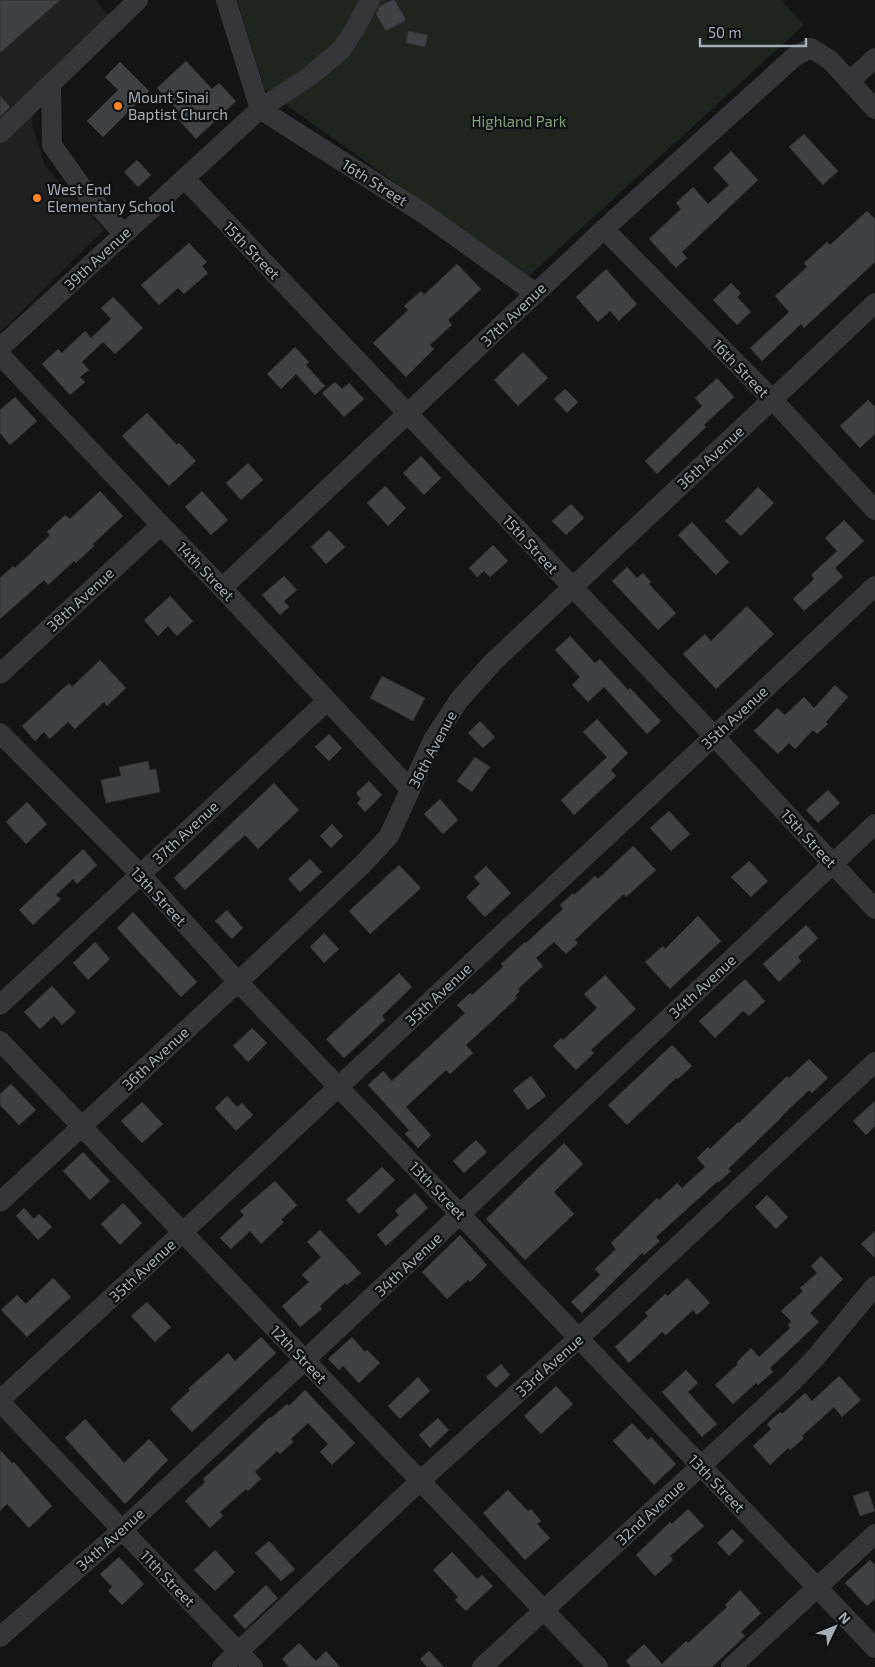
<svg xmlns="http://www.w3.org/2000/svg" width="875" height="1667" viewBox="0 0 875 1667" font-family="'Exo 2',sans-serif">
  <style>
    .built { fill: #1f2022 }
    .green { fill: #1e251d }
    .building { fill: #3f4245; stroke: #2d2e31 }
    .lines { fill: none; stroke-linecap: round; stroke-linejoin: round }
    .minor { stroke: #34363a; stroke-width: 20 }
    .poi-dot { fill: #fb8425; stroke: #0e0f10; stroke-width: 2 }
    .labels { text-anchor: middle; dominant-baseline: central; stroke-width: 4.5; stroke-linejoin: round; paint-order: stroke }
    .poi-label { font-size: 15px; fill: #a4aeb6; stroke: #0e0f10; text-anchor: start }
    .park-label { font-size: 15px; fill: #80a27a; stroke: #0e0f10 }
    .street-label { font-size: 15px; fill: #a4aeb6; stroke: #0e0f10 }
  </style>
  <rect width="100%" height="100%" fill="#131415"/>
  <path class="built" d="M0 0H96L109 16 35 87 32 124 45 166 104 230 0 332Z"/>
  <path class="green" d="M237 0H781L804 25 528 277 265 90Z"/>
  <g class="building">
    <path d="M0 0H60L0 53Z"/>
    <path d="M392 0H395L406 20 386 31 376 14 380 6Z"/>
    <path d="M408 31 428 35 425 47 406 43Z"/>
    <path d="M186 61 212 89 219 83 236 101 196 139 179 120 183 116 157 88Z"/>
    <path d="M120 62 149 91 103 137 87 121 118 90 105 77Z"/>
    <path d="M0 95 10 107 0 117Z"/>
    <path d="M804 134 838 171 823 185 789 147Z"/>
    <path d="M731 151 758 180 682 252 687 258 676 268 649 239 681 209 676 203 693 187 708 204 729 185 713 168Z"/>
    <path d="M137 160 151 175 138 187 124 172Z"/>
    <path d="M867 211 875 219V262L804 328 801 324 762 361 750 348 789 312 775 296 807 267 804 263 827 242 830 245Z"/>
    <path d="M189 243 207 262 202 266 208 273 184 294 178 288 159 305 141 285Z"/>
    <path d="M457 264 481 289 448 320 452 325 430 345 434 349 406 377 373 343 408 310 404 306 421 291 424 295Z"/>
    <path d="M606 269 637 304 619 321 610 311 598 322 576 297Z"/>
    <path d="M731 283 741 293 737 297 751 312 737 325 713 300Z"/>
    <path d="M113 297 143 328 115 354 103 342 82 362 89 370 80 377 85 382 70 395 42 364 58 349 62 353 85 331 91 338 111 319 101 308Z"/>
    <path d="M295 347 309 362 306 365 325 386 315 395 296 374 281 389 267 374Z"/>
    <path d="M523 352 548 378 518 406 494 380Z"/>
    <path d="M717 378 734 397 704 425 706 427 657 474 645 461 702 406 695 398Z"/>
    <path d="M335 382 342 389 349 383 364 399 344 417 322 393Z"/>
    <path d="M565 389 578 402 567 413 554 399Z"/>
    <path d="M15 397 37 421 10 445 0 433V410Z"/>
    <path d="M868 400 875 407V434L860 448 840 426Z"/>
    <path d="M147 413 177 445 179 443 196 461 169 486 122 436Z"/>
    <path d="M421 456 441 478 424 495 403 473Z"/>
    <path d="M248 463 263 480 241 500 226 483Z"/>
    <path d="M385 486 406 508 388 526 367 503Z"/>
    <path d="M758 487 774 503 741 536 725 521Z"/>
    <path d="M100 491 123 516 93 544 94 546 76 563 74 561 48 585 44 580 0 619V578L13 566 15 568 50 535 47 532 65 515 70 519Z"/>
    <path d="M202 491 228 520 211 535 185 507Z"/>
    <path d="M571 504 584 518 566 535 552 521Z"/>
    <path d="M844 520 864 541 835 568 843 577 804 611 793 599 814 579 811 575 837 551 825 538Z"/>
    <path d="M692 522 729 562 716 575 678 535Z"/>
    <path d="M329 530 345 547 326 564 311 547Z"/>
    <path d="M493 545 508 561 490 577 484 571 477 577 469 568Z"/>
    <path d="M627 567 637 578 643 573 651 582 649 584 676 613 658 630 612 581Z"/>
    <path d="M284 576 297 590 284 601 289 607 280 615 262 595Z"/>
    <path d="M170 596 193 621 177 636 168 626 158 636 144 620Z"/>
    <path d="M747 606 774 634 716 689 683 654 705 634 711 641Z"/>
    <path d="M570 636 595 663 600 659 628 690 630 688 661 721 647 734 604 687 588 702 572 685 580 677 555 650Z"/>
    <path d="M100 660 126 688 107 706 104 702 75 729 68 722 50 739 44 732 35 741 22 726 69 683 72 687Z"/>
    <path d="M382 676 425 698 413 721 370 698Z"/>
    <path d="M835 685 848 697 826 722 828 724 817 734 813 730 795 749 789 743 778 754 754 731 777 708 785 715 804 697 814 708Z"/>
    <path d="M597 719 628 753 611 770 616 776 574 815 561 800 607 757 583 732Z"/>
    <path d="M480 721 495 737 483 748 468 733Z"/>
    <path d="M329 734 342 748 329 761 315 747Z"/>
    <path d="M475 757 490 767 472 792 457 781Z"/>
    <path d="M148 761 150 770 156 769 160 792 106 803 101 780 121 776 119 767Z"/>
    <path d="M369 781 382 795 365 812 357 803 361 799 356 793Z"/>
    <path d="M274 783 299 810 258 849 245 835 185 890 174 878Z"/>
    <path d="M828 790 840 803 818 823 806 810Z"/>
    <path d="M440 799 458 820 443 834 424 814Z"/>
    <path d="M27 802 47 824 26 844 6 822Z"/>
    <path d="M669 811 690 834 671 851 650 828Z"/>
    <path d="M332 824 343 836 331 848 320 836Z"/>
    <path d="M633 846 656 870 626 897 624 894 597 919 575 940 578 943 566 954 554 942 536 958 543 966 518 989 520 991 515 996 517 998 466 1045 473 1053 450 1074 446 1070 406 1107 431 1135 418 1148 405 1134 409 1130 368 1085 383 1071 392 1081 465 1013 457 1005 470 993 472 995 503 967 501 964 525 942 526 943 563 909 560 905 573 893 574 895 595 876 598 879Z"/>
    <path d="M83 849 97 865 77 884 73 879 56 895 61 899 33 925 19 910Z"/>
    <path d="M310 859 322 872 300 892 288 879Z"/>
    <path d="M749 861 768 881 751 897 731 877Z"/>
    <path d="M399 865 421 888 370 934 349 911Z"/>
    <path d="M486 866 511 893 485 917 466 897 480 884 474 877Z"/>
    <path d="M227 910 243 928 232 939 215 921Z"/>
    <path d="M133 912 197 982 181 997 117 928Z"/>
    <path d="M698 916 721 941 670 989 645 962 663 946 665 949Z"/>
    <path d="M806 925 818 938 798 957 801 961 779 982 763 964Z"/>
    <path d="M324 933 339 949 324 963 310 947Z"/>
    <path d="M95 942 110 959 88 980 73 963Z"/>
    <path d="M399 973 412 987 382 1016 385 1020 344 1058 326 1039Z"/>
    <path d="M605 975 636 1009 591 1050 594 1053 576 1070 553 1046 561 1038 563 1040 597 1008 584 994Z"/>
    <path d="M745 979 765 1001 749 1016 743 1011 715 1038 699 1021Z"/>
    <path d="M52 986 76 1012 62 1025 54 1016 40 1029 24 1012Z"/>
    <path d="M252 1028 267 1043 248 1062 233 1046Z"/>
    <path d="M672 1045 692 1066 678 1079 676 1078 627 1125 608 1105Z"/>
    <path d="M809 1059 828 1078 812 1093 809 1090 781 1117V1118L728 1169 731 1171 719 1182 718 1181 656 1237 660 1241 644 1255 642 1253 582 1313 571 1302 600 1275 595 1269 616 1249 611 1243 657 1198 659 1200 677 1183 682 1188 705 1167 697 1158 708 1147 710 1149 738 1122 739 1123 787 1076 789 1078Z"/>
    <path d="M531 1076 546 1096 528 1110 513 1090Z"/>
    <path d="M11 1084 36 1110 19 1125 0 1105V1094Z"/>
    <path d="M227 1096 237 1107 242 1103 253 1115 236 1131 215 1108Z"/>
    <path d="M875 1101V1126L866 1135 853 1121Z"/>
    <path d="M142 1102 163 1124 142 1143 121 1121Z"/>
    <path d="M476 1140 487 1152 464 1173 453 1161Z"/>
    <path d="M564 1143 583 1164 554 1192 574 1214 525 1260 486 1219Z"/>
    <path d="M83 1152 110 1181 90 1200 63 1171Z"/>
    <path d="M382 1167 395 1180 359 1214 346 1200Z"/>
    <path d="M275 1181 297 1205 281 1220 284 1222 261 1244 250 1231 231 1249 220 1238 244 1215 240 1211Z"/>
    <path d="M415 1193 428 1208 386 1246 377 1235 399 1215 395 1211Z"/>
    <path d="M767 1195 788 1217 776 1229 755 1207Z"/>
    <path d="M123 1203 142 1223 120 1245 101 1224Z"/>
    <path d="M24 1208 34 1219 39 1214 52 1227 38 1240 16 1216Z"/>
    <path d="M320 1230 361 1273 347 1285 345 1283 320 1306 322 1309 300 1327 282 1306 309 1282 302 1275 321 1257 307 1242Z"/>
    <path d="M875 1231V1258L861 1244Z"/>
    <path d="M460 1235 487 1265 470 1282 468 1280 447 1299 422 1272Z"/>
    <path d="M821 1256 843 1279 810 1313 819 1322 770 1368 773 1372 758 1385 756 1383 733 1404 715 1385 738 1364 737 1362 751 1348 759 1357 790 1328 788 1325 791 1321 781 1311 803 1291 800 1288 817 1273 811 1266Z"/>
    <path d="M53 1278 71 1297 27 1337 1 1310 17 1295 26 1304Z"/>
    <path d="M687 1278 710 1303 697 1315 693 1310 666 1335 662 1332 629 1363 615 1347 648 1316 645 1313 665 1294 668 1296Z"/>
    <path d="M147 1302 171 1327 155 1342 131 1316Z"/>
    <path d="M261 1337 276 1353 192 1432 170 1409 190 1390 188 1389 228 1353 235 1361Z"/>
    <path d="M352 1337 365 1352 367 1350 380 1363 359 1383 343 1366 339 1370 328 1359Z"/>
    <path d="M501 1364 510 1375 496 1388 486 1377Z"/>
    <path d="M686 1370 698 1383 688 1392 717 1424 702 1437 662 1392Z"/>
    <path d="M839 1376 861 1400 842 1417 834 1407 802 1436 804 1438 790 1450 788 1448 770 1465 753 1446 771 1429 767 1424 780 1412 782 1414 805 1393 812 1401Z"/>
    <path d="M418 1377 430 1391 400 1419 388 1406Z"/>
    <path d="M556 1386 573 1404 541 1434 524 1416Z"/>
    <path d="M305 1390 355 1443 332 1465 320 1452 328 1444 308 1423 291 1439 293 1442 280 1454 277 1451 255 1472 261 1479 248 1491 246 1489 220 1512 223 1516 210 1528 185 1501 205 1482 203 1479 270 1417 271 1418 287 1404 289 1406Z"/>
    <path d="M438 1418 449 1430 430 1448 419 1435Z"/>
    <path d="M85 1419 124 1463 149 1439 168 1460 125 1504 65 1438Z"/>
    <path d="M632 1423 648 1440 651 1437 676 1464 654 1485 613 1441Z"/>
    <path d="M0 1450 12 1463 14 1462 52 1506 29 1528 7 1504 0 1511Z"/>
    <path d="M508 1490 528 1511 531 1509 541 1521 537 1524 550 1538 525 1560 483 1513Z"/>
    <path d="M868 1491 875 1511 860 1516 853 1496Z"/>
    <path d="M688 1509 704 1526 670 1556 673 1560 655 1576 636 1555 670 1522 672 1524Z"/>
    <path d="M732 1529 744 1541 729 1556 717 1543Z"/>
    <path d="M269 1541 295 1569 281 1581 255 1553Z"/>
    <path d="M215 1550 235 1572 215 1591 194 1570Z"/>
    <path d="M452 1552 477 1579 482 1575 493 1586 466 1611 455 1600 458 1597 433 1570Z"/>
    <path d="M119 1557 144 1584 122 1605 108 1591 112 1587 100 1574Z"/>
    <path d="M870 1560 875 1565V1599L867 1606 845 1583Z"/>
    <path d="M266 1585 278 1598 245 1629 233 1616Z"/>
    <path d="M740 1590 761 1613 741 1632 745 1636 712 1667H631L626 1661 644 1644 662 1664 686 1641 688 1643 727 1607 725 1605Z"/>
    <path d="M299 1643 316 1661 326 1651 340 1667H289L282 1659Z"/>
    <path d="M429 1651 444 1667H427L420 1659Z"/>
  </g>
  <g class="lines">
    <g class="minor">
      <path d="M226 0 260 109"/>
      <path d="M850 81 875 58"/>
      <path d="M51 84 52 145 86 193 123 233"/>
      <path d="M260 109 423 213 535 293"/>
      <path d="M0 133 138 0"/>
      <path d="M185 179 714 736 875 909"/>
      <path d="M604 229 772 399 875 510"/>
      <path d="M0 348 260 109 310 76 342 49 356 27 370 0"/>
      <path d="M0 355 161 525 222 588 410 789"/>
      <path d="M222 588 604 229 794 57 811 48 830 60 875 109"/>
      <path d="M0 674 161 525"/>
      <path d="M0 733 140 874 238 982 875 1648"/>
      <path d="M0 1005 327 701"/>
      <path d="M0 1041 598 1667"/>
      <path d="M0 1202 238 982 363 864 389 836 433 740 459 700 493 662 875 303"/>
      <path d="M0 1400 183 1232 875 586"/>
      <path d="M0 1402 253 1667"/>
      <path d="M0 1637 122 1530 305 1360 875 824"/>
      <path d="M222 1667 420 1481 580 1337 875 1062"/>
      <path d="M482 1667 792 1382 816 1357 875 1286"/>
      <path d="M731 1667 875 1534"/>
    </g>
  </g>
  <g class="poi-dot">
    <circle cx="118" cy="106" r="5"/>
    <circle cx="37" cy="198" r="5"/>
  </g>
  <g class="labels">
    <g class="poi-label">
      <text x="128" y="97">Mount Sinai<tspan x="128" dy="17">Baptist Church</tspan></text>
      <text x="47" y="189">West End<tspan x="47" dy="17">Elementary School</tspan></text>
    </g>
    <g class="park-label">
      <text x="519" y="121">Highland Park</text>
    </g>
    <g class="street-label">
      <text transform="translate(375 182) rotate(32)">16th Street</text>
      <text transform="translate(252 250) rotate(46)">15th Street</text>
      <text transform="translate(97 258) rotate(-43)">39th Avenue</text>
      <text transform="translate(513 314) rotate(-44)">37th Avenue</text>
      <text transform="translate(741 368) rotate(46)">16th Street</text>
      <text transform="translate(710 457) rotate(-43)">36th Avenue</text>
      <text transform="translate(531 544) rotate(47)">15th Street</text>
      <text transform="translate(206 571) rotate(46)">14th Street</text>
      <text transform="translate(80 599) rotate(-43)">38th Avenue</text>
      <text transform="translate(734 717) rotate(-43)">35th Avenue</text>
      <text transform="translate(432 749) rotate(-62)">36th Avenue</text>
      <text transform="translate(185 832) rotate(-43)">37th Avenue</text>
      <text transform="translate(809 838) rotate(47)">15th Street</text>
      <text transform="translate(159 896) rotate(47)">13th Street</text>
      <text transform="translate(702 986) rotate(-43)">34th Avenue</text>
      <text transform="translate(438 994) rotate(-43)">35th Avenue</text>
      <text transform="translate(155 1058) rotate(-43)">36th Avenue</text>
      <text transform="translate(438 1190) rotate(46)">13th Street</text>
      <text transform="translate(408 1264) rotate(-43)">34th Avenue</text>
      <text transform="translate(142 1270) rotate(-43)">35th Avenue</text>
      <text transform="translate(299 1354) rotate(46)">12th Street</text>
      <text transform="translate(549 1365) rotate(-42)">33rd Avenue</text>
      <text transform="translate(717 1483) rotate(46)">13th Street</text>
      <text transform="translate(650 1512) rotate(-43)">32nd Avenue</text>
      <text transform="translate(110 1539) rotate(-42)">34th Avenue</text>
      <text transform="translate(168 1578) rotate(46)">11th Street</text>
    </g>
  </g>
  <g transform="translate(835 1627) rotate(47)" stroke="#0e0f10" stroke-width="4" paint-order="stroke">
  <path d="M0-4L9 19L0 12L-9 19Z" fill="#a4aeb6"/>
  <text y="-8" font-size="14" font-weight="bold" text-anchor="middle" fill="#a4aeb6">N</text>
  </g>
  <path d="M700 38v8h106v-8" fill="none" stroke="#a4aeb6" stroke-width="2.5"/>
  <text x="708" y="38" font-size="15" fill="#a4aeb6" stroke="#0e0f10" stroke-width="4" paint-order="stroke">50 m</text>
</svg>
